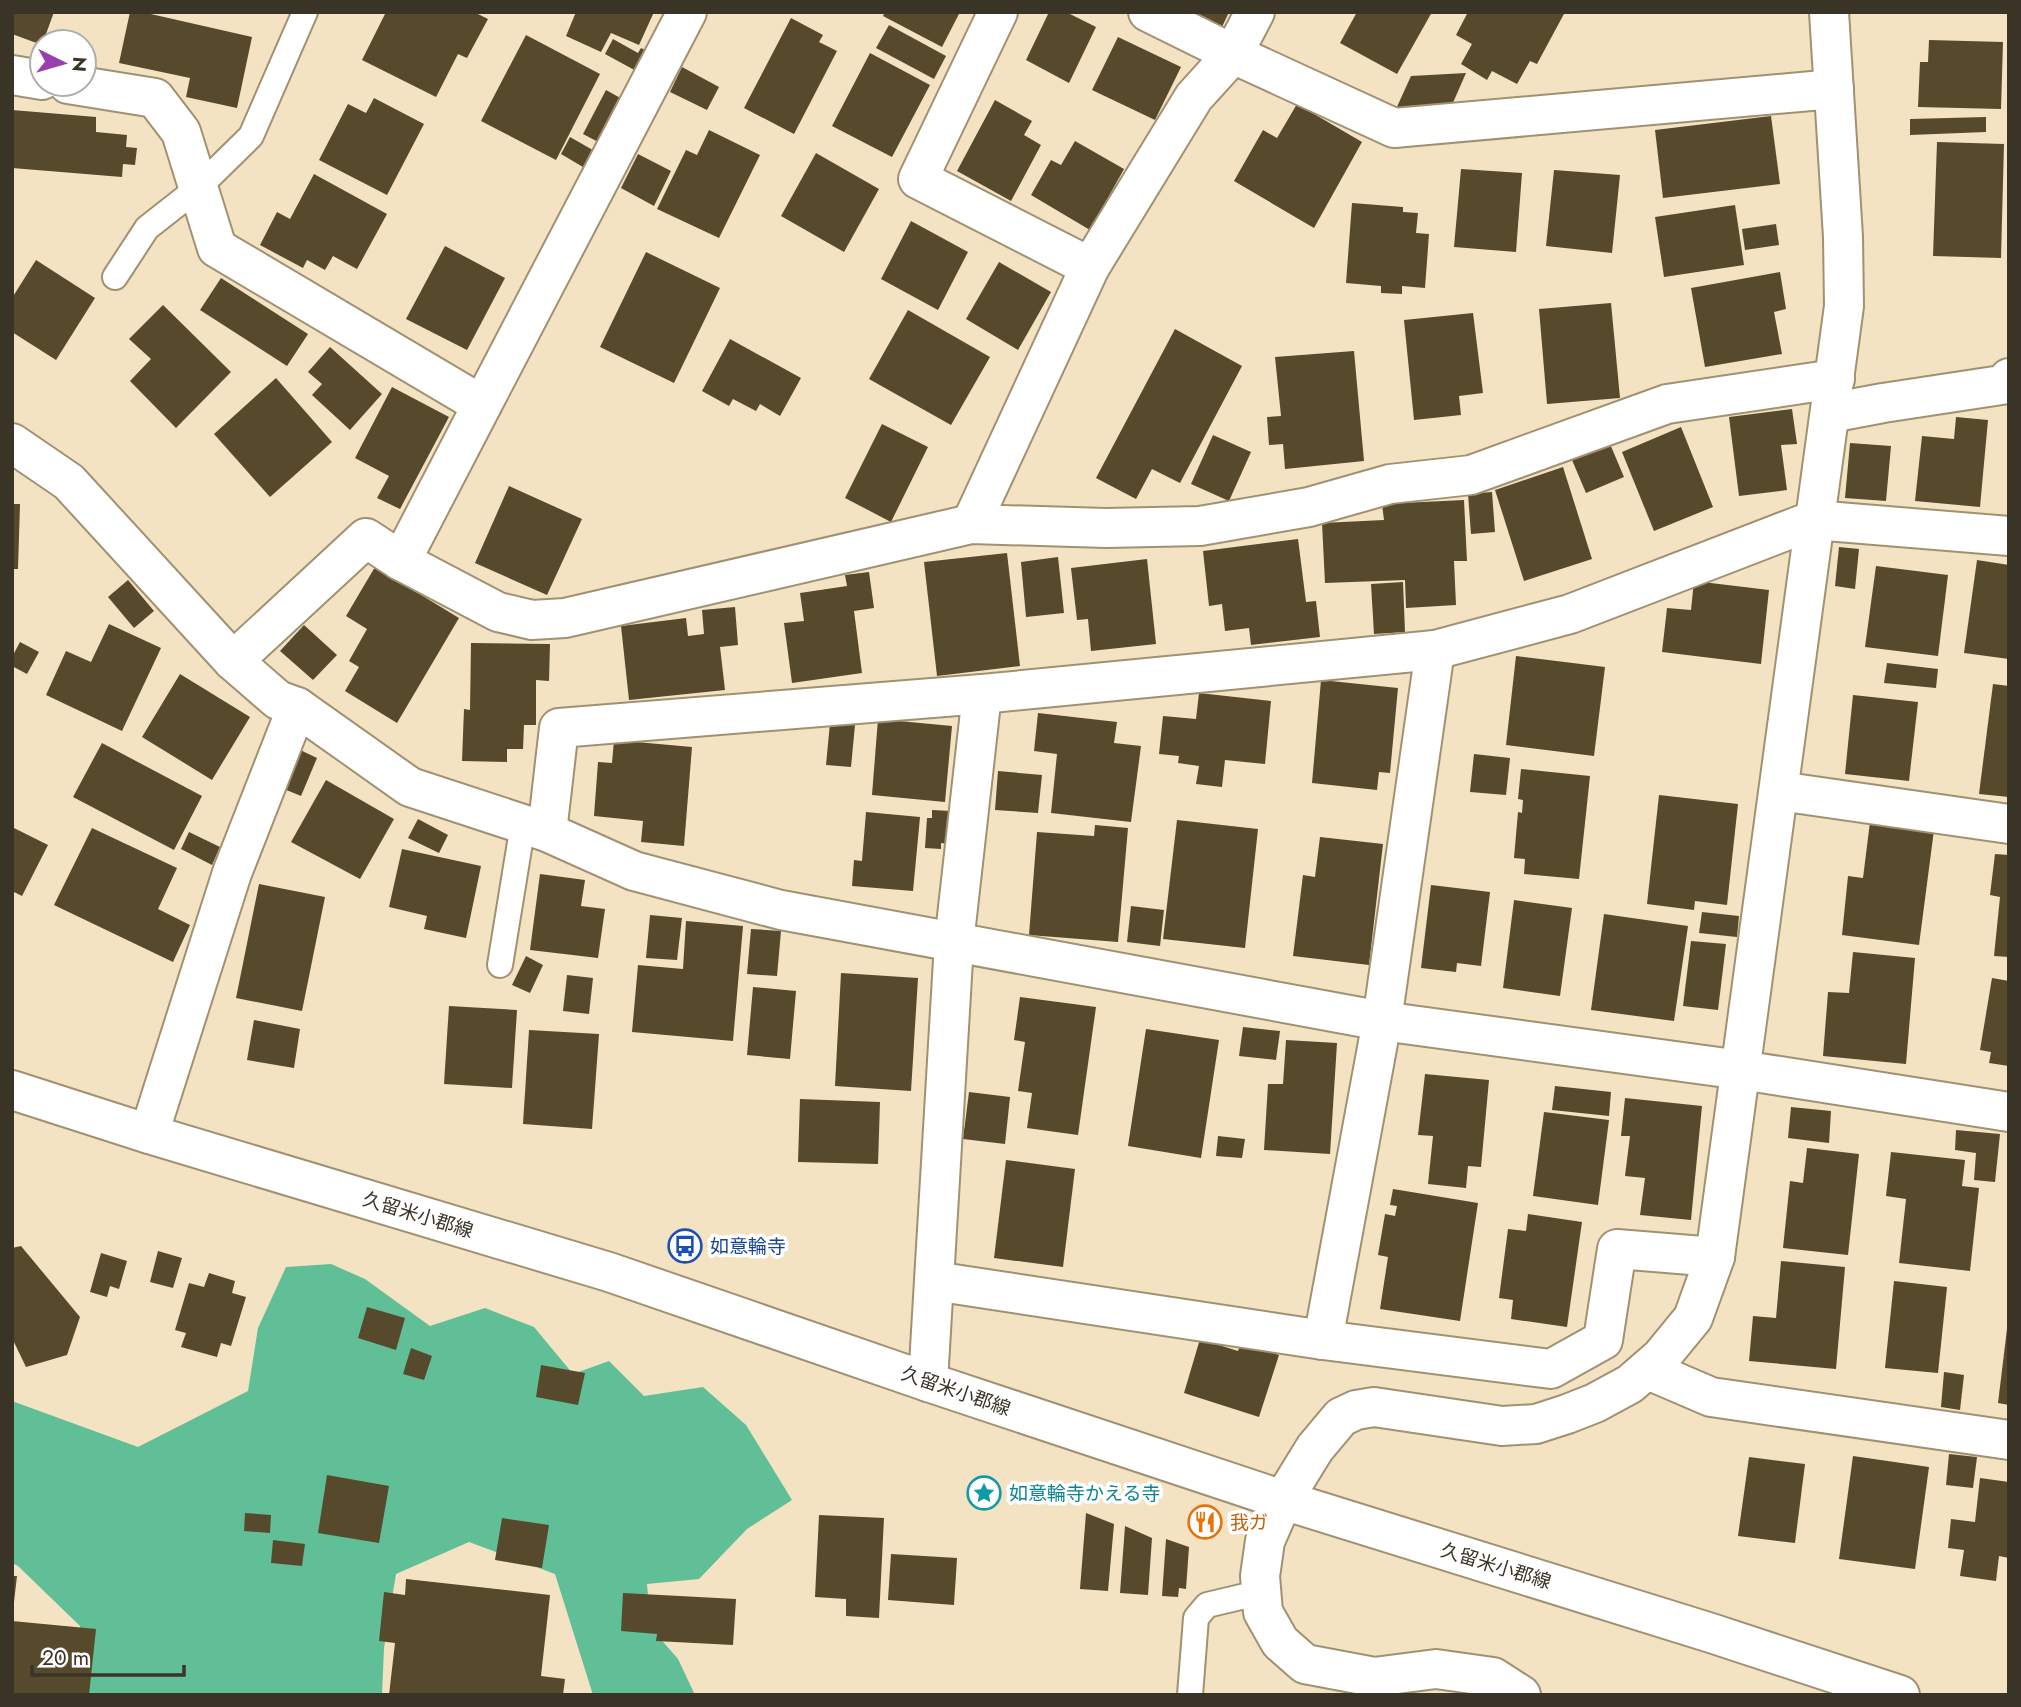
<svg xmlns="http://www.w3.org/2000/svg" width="2021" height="1707" viewBox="0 0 2021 1707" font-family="Jost,'Noto Sans JP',sans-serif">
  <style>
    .forest { fill: #61bf97 }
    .building { fill: #57492c }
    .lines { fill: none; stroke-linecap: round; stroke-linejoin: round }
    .lane-casing { stroke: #a09172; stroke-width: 28 }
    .street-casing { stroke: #a09172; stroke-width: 42 }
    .secondary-casing { stroke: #a09172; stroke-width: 42 }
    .primary-casing { stroke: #a09172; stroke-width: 42 }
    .lane { stroke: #fff; stroke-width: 24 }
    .street { stroke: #fff; stroke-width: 38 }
    .secondary { stroke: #fff; stroke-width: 38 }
    .primary { stroke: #fff; stroke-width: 38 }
    .labels { text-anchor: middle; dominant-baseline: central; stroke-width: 7; stroke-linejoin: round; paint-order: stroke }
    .street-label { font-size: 19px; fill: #3a3427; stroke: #fff }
    .transit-label { font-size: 19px; fill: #164399; stroke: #fff; text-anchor: start }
    .culture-label { font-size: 19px; fill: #0d838f; stroke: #fff; text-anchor: start }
    .food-label { font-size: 19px; fill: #c56008; stroke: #fff; text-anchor: start }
  </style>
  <rect width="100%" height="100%" fill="#f3e3c2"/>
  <path class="forest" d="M331 1264 365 1279 430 1326 485 1308 534 1327 573 1374 609 1361 644 1396 703 1387 746 1425 792 1500 747 1529 699 1579 647 1584 651 1628 678 1659 695 1695H593L555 1574 469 1542 396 1574 384 1648 382 1695H79L72 1674 80 1626 18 1566 12 1563V1401L138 1447 248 1391 258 1328 286 1267Z"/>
  <g class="building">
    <path d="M12 12H54L42 45 12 34Z"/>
    <path d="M130 12H142L252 37 237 108 186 97 190 78 119 63Z"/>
    <path d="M386 12H474L488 19 467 58 458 54 436 97 362 60Z"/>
    <path d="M576 12H654L639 45 611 33 601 52 566 36Z"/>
    <path d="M885 12H960L942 47 883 16Z"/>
    <path d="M1049 12H1066L1096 27 1069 83 1026 60Z"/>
    <path d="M1193 12H1229L1222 27Z"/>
    <path d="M1357 12H1432L1397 74 1340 43Z"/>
    <path d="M1468 12H1565L1537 64 1530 61 1517 84 1492 71 1487 80 1461 64 1472 44 1456 35Z"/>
    <path d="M791 18 823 35 819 42 837 51 794 134 744 108Z"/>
    <path d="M889 25 946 56 934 79 876 48Z"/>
    <path d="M526 35 600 74 556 160 481 121Z"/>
    <path d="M1118 37 1181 67 1155 120 1092 90Z"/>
    <path d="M613 39 638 53 641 48 649 52 638 72 605 54Z"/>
    <path d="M1929 40 2003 42 2001 109 1918 107 1920 62H1928Z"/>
    <path d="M870 53 930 85 892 157 832 126Z"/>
    <path d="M682 67 719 87 707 110 670 92Z"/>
    <path d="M1466 73 1452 105 1396 109 1411 76Z"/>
    <path d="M606 90 624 100 602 144 583 134Z"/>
    <path d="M374 98 424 124 387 195 319 160 348 104 366 113Z"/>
    <path d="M995 100 1032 121 1024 135 1041 145 1011 201 957 171Z"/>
    <path d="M1297 104 1362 142 1314 228 1234 181 1263 130 1277 138Z"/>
    <path d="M12 110 96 117V132L127 135 126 147 137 148 135 165 123 164 122 177 12 168Z"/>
    <path d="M1771 116 1780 184 1663 198 1655 130Z"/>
    <path d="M1986 117V132L1910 135V119Z"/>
    <path d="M709 130 760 155 719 238 657 209 686 150 697 155Z"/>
    <path d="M570 137 598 153 588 170 561 154Z"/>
    <path d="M1075 141 1124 169 1090 230 1031 195 1051 160 1061 165Z"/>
    <path d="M1937 142 2004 144 2001 258 1933 256Z"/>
    <path d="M816 153 879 189 844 252 781 216Z"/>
    <path d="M638 154 671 171 654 206 621 188Z"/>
    <path d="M1461 169 1522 173 1516 252 1454 247Z"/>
    <path d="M1554 170 1620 175 1612 253 1546 246Z"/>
    <path d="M314 174 387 214 357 269 333 256 325 270 307 260 303 268 260 245 277 212 290 219Z"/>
    <path d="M1352 203 1403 207V212L1418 213 1416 233 1429 234 1425 288 1402 286V294L1381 293V286L1346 283Z"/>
    <path d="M1735 205 1744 265 1664 277 1655 217Z"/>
    <path d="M911 221 968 252 938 310 881 279Z"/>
    <path d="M1776 224 1779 245 1745 250 1742 229Z"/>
    <path d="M445 246 505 278 467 350 406 319Z"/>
    <path d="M646 252 720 288 674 383 600 347Z"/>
    <path d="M36 260 95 298 56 360 12 332V298Z"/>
    <path d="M999 262 1051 292 1018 350 966 319Z"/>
    <path d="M1780 272 1786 309 1774 312 1782 354 1705 367 1691 288Z"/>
    <path d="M221 278 308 334 287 366 200 310Z"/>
    <path d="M1611 303 1620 398 1547 404 1539 309Z"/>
    <path d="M163 305 231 372 176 428 130 381 151 359 129 339Z"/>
    <path d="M908 310 990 357 951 425 869 379Z"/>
    <path d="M1473 313 1483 393 1459 396 1461 415 1414 420 1404 320Z"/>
    <path d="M1175 329 1242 366 1180 483 1152 469 1136 499 1096 478Z"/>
    <path d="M730 339 801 378 780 416 760 404 756 411 733 399 729 406 702 391Z"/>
    <path d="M330 347 382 394 350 430 312 395 322 384 308 372Z"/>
    <path d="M1354 351 1364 461 1285 469 1283 444 1269 445 1267 417 1281 416 1275 357Z"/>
    <path d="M276 378 332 442 270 497 214 434Z"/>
    <path d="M392 387 449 417 400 509 377 498 389 476 355 458Z"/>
    <path d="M1792 409 1797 444 1781 445 1787 490 1739 496 1729 417Z"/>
    <path d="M1956 417 1988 420 1980 507 1915 501 1922 436 1954 439Z"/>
    <path d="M882 424 928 447 891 522 845 498Z"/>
    <path d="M1681 427 1713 507 1654 531 1622 452Z"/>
    <path d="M1213 435 1251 452 1229 501 1191 484Z"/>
    <path d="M1850 443 1891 446 1886 501 1845 498Z"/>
    <path d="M1610 444 1624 477 1586 493 1572 460Z"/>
    <path d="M1563 467 1592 559 1524 581 1495 490Z"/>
    <path d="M509 486 582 519 547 595 475 563Z"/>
    <path d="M1492 492 1495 532 1471 534 1468 494Z"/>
    <path d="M1464 500 1467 561H1454L1456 605 1406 608 1405 580 1325 583 1322 523 1384 520 1382 504Z"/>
    <path d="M12 504H20L18 569H12Z"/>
    <path d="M1298 539 1306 602 1316 601 1320 637 1251 645 1249 628 1225 631 1222 604 1209 606 1203 551Z"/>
    <path d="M1839 547 1859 549 1855 589 1835 586Z"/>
    <path d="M1007 553 1020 666 937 676 924 562Z"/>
    <path d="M1058 557 1064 613 1026 617 1021 562Z"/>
    <path d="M1147 559 1156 644 1091 651 1088 619 1077 620 1071 568Z"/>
    <path d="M1977 560 2009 565V659L1964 653Z"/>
    <path d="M1876 566 1948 575 1938 656 1865 647Z"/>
    <path d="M375 567 459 618 397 723 345 691 359 667 349 661 367 629 346 616Z"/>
    <path d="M869 572 874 608 854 611 862 673 792 683 784 623 804 621 800 593 847 586 845 575Z"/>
    <path d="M128 580 154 611 134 628 108 597Z"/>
    <path d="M1694 581 1769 590 1761 664 1662 652 1667 608 1691 610Z"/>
    <path d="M1403 582 1405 632 1374 634 1371 584Z"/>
    <path d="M735 607 738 645 720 647 725 690 629 700 621 626 686 618 688 636 704 634 702 610Z"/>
    <path d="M109 624 161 648 122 731 46 695 66 651 91 662Z"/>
    <path d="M304 625 337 655 313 680 280 651Z"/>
    <path d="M20 642 39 652 27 674 12 666V657Z"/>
    <path d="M471 643 550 644 549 681 536 680V725H524L523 749H507V762L462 761 464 709 470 710Z"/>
    <path d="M1516 656 1605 667 1594 756 1506 745Z"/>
    <path d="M1887 663 1938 669 1936 688 1884 683Z"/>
    <path d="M180 674 250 717 212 780 142 737Z"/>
    <path d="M1321 680 1398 688 1390 773 1379 772 1377 790 1312 783Z"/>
    <path d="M1993 684 2009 686V797L1979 794Z"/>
    <path d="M1199 693 1271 701 1265 764 1225 760 1222 787 1196 784 1199 766 1178 763 1179 756 1159 754 1163 716 1196 719Z"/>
    <path d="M1853 695 1918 702 1909 781 1845 774Z"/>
    <path d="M1038 713 1117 722 1114 743 1141 746 1131 822 1051 813 1057 754 1034 751Z"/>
    <path d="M878 719 952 726 945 802 872 795Z"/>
    <path d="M830 723 855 725 851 767 826 765Z"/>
    <path d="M614 740 692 747 684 846 641 842 643 821 594 816 598 762 612 763Z"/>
    <path d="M102 743 202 796 174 850 73 797Z"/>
    <path d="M296 748 317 758 301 796 279 787Z"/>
    <path d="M1474 754 1510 758 1506 795 1470 792Z"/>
    <path d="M1521 769 1590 776 1579 879 1524 874 1525 859 1514 858 1518 812 1522 813 1523 800 1518 799Z"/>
    <path d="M998 771 1042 775 1038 813 995 810Z"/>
    <path d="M326 780 394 819 360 879 291 842Z"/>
    <path d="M1659 795 1738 804 1727 905 1695 901 1694 910 1647 904Z"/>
    <path d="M932 810 951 811 949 844 941 843V849L925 848 927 818H932Z"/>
    <path d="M866 812 920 817 913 891 852 886 854 860 862 861Z"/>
    <path d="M418 819 448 835 439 853 408 838Z"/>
    <path d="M1177 820 1258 829 1245 948 1163 939Z"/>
    <path d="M1870 822 1934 830 1919 945 1842 935 1848 876 1863 878Z"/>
    <path d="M1095 825 1128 828 1118 942 1029 935 1037 832 1094 836Z"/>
    <path d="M12 827 48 845 22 896 12 891Z"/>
    <path d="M92 828 177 868 158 909 190 925 173 962 54 905Z"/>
    <path d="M189 832 220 847 212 865 181 849Z"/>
    <path d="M1320 837 1383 844 1369 965 1293 956 1303 875 1315 877Z"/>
    <path d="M402 849 481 866 466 938 424 929 427 916 389 907Z"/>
    <path d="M1995 854 2009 855V957L1994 956 2000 897 1990 895Z"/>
    <path d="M540 874 585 880 581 906 605 909 598 958 530 950Z"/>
    <path d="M259 884 325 897 302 1011 236 998Z"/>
    <path d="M1431 885 1490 892 1481 966 1457 963 1456 972 1421 968Z"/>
    <path d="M1514 900 1572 908 1560 996 1503 988Z"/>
    <path d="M1131 906 1164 910 1160 946 1127 942Z"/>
    <path d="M1702 912 1739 916 1737 937 1699 933Z"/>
    <path d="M1604 914 1688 926 1674 1021 1591 1010Z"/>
    <path d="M650 915 682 918 677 960 646 958Z"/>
    <path d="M686 921 743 926 733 1041 632 1032 638 965 683 969Z"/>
    <path d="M751 929 781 931 777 976 747 974Z"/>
    <path d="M1691 941 1726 944 1718 1010 1683 1006Z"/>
    <path d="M1853 952 1915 958 1906 1064 1823 1056 1828 992 1849 993Z"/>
    <path d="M526 956 543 965 530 993 512 985Z"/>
    <path d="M841 973 918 978 911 1091 835 1086Z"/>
    <path d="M567 975 593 978 589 1014 563 1011Z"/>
    <path d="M1992 978 2009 981V1066L1989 1063 1991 1052 1980 1050Z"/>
    <path d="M753 987 796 991 790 1059 747 1055Z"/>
    <path d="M1020 997 1096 1007 1078 1135 1027 1128 1032 1093 1018 1091 1025 1042 1014 1040Z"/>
    <path d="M449 1006 517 1010 512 1088 444 1084Z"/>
    <path d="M254 1020 300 1029 294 1068 247 1060Z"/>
    <path d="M1243 1027 1280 1031 1276 1060 1239 1056Z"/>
    <path d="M1146 1029 1219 1040 1201 1158 1128 1146Z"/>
    <path d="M529 1030 599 1034 592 1129 523 1124Z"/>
    <path d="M1286 1040 1337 1043 1330 1154 1264 1150 1268 1084H1283Z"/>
    <path d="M1425 1074 1489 1080 1481 1167 1468 1166 1466 1188 1428 1184 1433 1136 1418 1135Z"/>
    <path d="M1555 1086 1611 1092 1609 1116 1552 1110Z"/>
    <path d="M969 1092 1010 1097 1005 1144 963 1139Z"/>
    <path d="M1625 1098 1702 1106 1691 1220 1640 1215 1645 1178 1625 1176 1630 1136H1621Z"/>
    <path d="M800 1099 880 1102 878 1164 798 1162Z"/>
    <path d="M1791 1107 1831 1111 1829 1143 1788 1138Z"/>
    <path d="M1544 1112 1609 1120 1598 1205 1533 1196Z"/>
    <path d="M1956 1130 2000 1134 1995 1182 1974 1180 1976 1153 1955 1150Z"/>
    <path d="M1218 1136 1245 1139 1242 1158 1216 1156Z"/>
    <path d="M1807 1148 1859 1154 1848 1255 1783 1248 1790 1181 1803 1183Z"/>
    <path d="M1891 1152 1965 1160 1962 1186 1979 1188 1970 1271 1899 1263 1906 1199 1886 1196Z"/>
    <path d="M1006 1160 1075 1169 1063 1267 994 1258Z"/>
    <path d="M1393 1189 1478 1203 1460 1321 1380 1309 1388 1257 1378 1255 1385 1214 1395 1216 1397 1206 1390 1205Z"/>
    <path d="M1528 1214 1582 1222 1567 1327 1511 1319 1513 1300 1499 1298 1508 1229 1526 1231Z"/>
    <path d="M21 1246 80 1317 67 1355 26 1367 12 1338V1248Z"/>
    <path d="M158 1251 182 1258 173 1288 150 1282Z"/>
    <path d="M101 1253 127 1261 119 1289 110 1286 107 1297 90 1292Z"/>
    <path d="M1781 1261 1845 1267 1836 1369 1749 1361 1753 1316 1776 1318Z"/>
    <path d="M209 1273 235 1281 232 1293 246 1297 231 1346 221 1343 217 1357 181 1347 186 1333 175 1330 189 1283 204 1287Z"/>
    <path d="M1894 1281 1947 1287 1938 1373 1885 1368Z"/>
    <path d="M367 1307 405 1318 396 1350 358 1338Z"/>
    <path d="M2007 1329H2009V1405L1998 1403Z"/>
    <path d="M1200 1339 1238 1351 1241 1343 1279 1355 1259 1417 1184 1393Z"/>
    <path d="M411 1348 432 1356 424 1380 403 1374Z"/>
    <path d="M541 1365 585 1373 578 1405 536 1397Z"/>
    <path d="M1944 1372 1964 1375 1960 1410 1941 1407Z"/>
    <path d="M1949 1454 1977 1457 1973 1488 1946 1485Z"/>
    <path d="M1853 1456 1929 1467 1915 1569 1839 1559Z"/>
    <path d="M1749 1457 1805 1464 1795 1543 1738 1536Z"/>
    <path d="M327 1475 389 1486 379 1543 318 1533Z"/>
    <path d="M1980 1478 2009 1482V1558L1999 1556 1996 1581 1960 1576 1964 1550 1948 1548 1951 1519 1975 1522Z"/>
    <path d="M245 1513 271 1515 270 1533 244 1531Z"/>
    <path d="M1086 1513 1114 1524 1108 1591 1080 1589Z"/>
    <path d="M819 1515 884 1518 879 1618 846 1616V1599L815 1597Z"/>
    <path d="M502 1518 549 1525 542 1568 495 1560Z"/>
    <path d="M1125 1526 1152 1538 1148 1595 1120 1593Z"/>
    <path d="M1166 1539 1189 1547 1186 1589 1179 1588 1178 1597 1162 1596Z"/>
    <path d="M273 1540 305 1544 302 1566 271 1563Z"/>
    <path d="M891 1554 957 1558 954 1605 888 1600Z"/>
    <path d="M12 1576H17L14 1602H12Z"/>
    <path d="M406 1579 550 1595 541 1676 565 1679 563 1695H389L395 1643 379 1641 384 1592 405 1595Z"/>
    <path d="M623 1593 736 1599 733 1645 656 1641 657 1634 621 1631Z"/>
    <path d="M12 1621 96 1629 89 1695H12Z"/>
  </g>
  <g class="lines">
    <defs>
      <g id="lane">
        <path d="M115 277 147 228 198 188 251 136 305 12"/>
        <path d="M500 965 523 824"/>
        <path d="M1190 1695 1196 1618 1207 1605 1262 1592"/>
      </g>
      <g id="street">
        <path d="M998 12 918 179 1090 267"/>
        <path d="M1148 12 1233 54 1394 128 1834 89"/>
        <path d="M12 75 42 80"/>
        <path d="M68 84 155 98 181 132 217 248 482 405 687 12"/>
        <path d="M1830 413 1883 403 2008 384 2009 378"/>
        <path d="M12 443 69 482 233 661 278 700 297 707 410 787 547 832 634 871 781 910 1382 1021 1741 1070 2009 1112"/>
        <path d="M971 524 1090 267 1194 97 1233 54 1255 12"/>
        <path d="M401 561 498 612 532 620 565 618 971 524 1106 528 1200 526 1309 507 1390 484 1471 475 1667 404 1835 379"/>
        <path d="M233 661 366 538 401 561 482 405"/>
        <path d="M1779 791 2009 824"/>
        <path d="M547 832 559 728 982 694 1435 650 1570 614 1814 520 2009 536"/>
        <path d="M149 1134 232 873 297 707"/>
        <path d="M934 1281 1323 1340 1551 1369 1603 1340 1617 1249 1715 1257"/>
        <path d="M1323 1340 1382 1021 1435 650"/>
        <path d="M1648 1370 1711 1397 2009 1440"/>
        <path d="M928 1382 954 943 982 694"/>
      </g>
      <path id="secondary" d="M1521 1695 1493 1677 1436 1669 1374 1677 1305 1664 1280 1642 1263 1612 1260 1576 1265 1541 1283 1500 1315 1448 1341 1417 1356 1410 1374 1407 1502 1426 1536 1424 1567 1414 1595 1403 1630 1384 1661 1357 1693 1318 1715 1257 1844 306 1843 237 1829 12"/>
      <path id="primary" d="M12 1090 149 1134 609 1272 928 1382 1283 1500 1711 1633 1900 1695"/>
    </defs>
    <use href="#lane" class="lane-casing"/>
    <use href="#street" class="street-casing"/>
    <use href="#secondary" class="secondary-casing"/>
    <use href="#primary" class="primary-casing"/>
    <use href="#lane" class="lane"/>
    <use href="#street" class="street"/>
    <use href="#secondary" class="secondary"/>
    <use href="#primary" class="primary"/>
  </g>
  <defs>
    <symbol id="bus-ring" viewBox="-11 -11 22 22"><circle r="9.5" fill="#fff" stroke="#1a4fb4" stroke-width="1.5"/><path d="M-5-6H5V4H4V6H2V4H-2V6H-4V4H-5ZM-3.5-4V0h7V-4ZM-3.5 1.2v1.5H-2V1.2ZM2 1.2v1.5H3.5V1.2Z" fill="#1a4fb4"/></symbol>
    <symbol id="sight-ring" viewBox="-11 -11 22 22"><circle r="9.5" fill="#fff" stroke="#0f9aa8" stroke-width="1.5"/><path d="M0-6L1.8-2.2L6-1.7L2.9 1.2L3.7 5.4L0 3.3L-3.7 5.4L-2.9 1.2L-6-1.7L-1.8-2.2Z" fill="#0f9aa8"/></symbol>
    <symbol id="restaurant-ring" viewBox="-11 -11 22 22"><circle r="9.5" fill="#fff" stroke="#e8710a" stroke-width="1.5"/><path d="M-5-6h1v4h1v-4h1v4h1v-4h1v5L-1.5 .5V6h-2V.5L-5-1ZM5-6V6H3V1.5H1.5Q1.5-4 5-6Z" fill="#e8710a"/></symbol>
  </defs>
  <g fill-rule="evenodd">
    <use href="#bus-ring" x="666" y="1227" width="38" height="38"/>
    <use href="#sight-ring" x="965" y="1474" width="38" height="38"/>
    <use href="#restaurant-ring" x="1186" y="1503" width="38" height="38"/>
  </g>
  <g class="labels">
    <g class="street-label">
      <text transform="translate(418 1215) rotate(17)">久留米小郡線</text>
      <text transform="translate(956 1391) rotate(19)">久留米小郡線</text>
      <text transform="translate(1496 1566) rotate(17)">久留米小郡線</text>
    </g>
    <g class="transit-label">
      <text x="710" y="1246">如意輪寺</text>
    </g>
    <g class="culture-label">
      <text x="1009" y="1493">如意輪寺かえる寺</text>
    </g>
    <g class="food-label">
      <text x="1230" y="1522">我ガ</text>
    </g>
  </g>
  <rect width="2021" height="1707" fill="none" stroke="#3a3427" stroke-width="28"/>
  <g transform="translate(63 63) rotate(95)"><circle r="33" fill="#ffffff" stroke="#b0aea9" stroke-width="2"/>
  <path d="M0-5L12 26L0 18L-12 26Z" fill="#9841ae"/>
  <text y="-10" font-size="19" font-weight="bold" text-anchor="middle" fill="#3a3427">N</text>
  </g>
  <path d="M32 1665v10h152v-10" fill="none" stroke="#3a3427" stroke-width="3.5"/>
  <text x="42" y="1665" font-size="21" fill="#3a3427" stroke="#ffffff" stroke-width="5" paint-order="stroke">20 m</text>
</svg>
